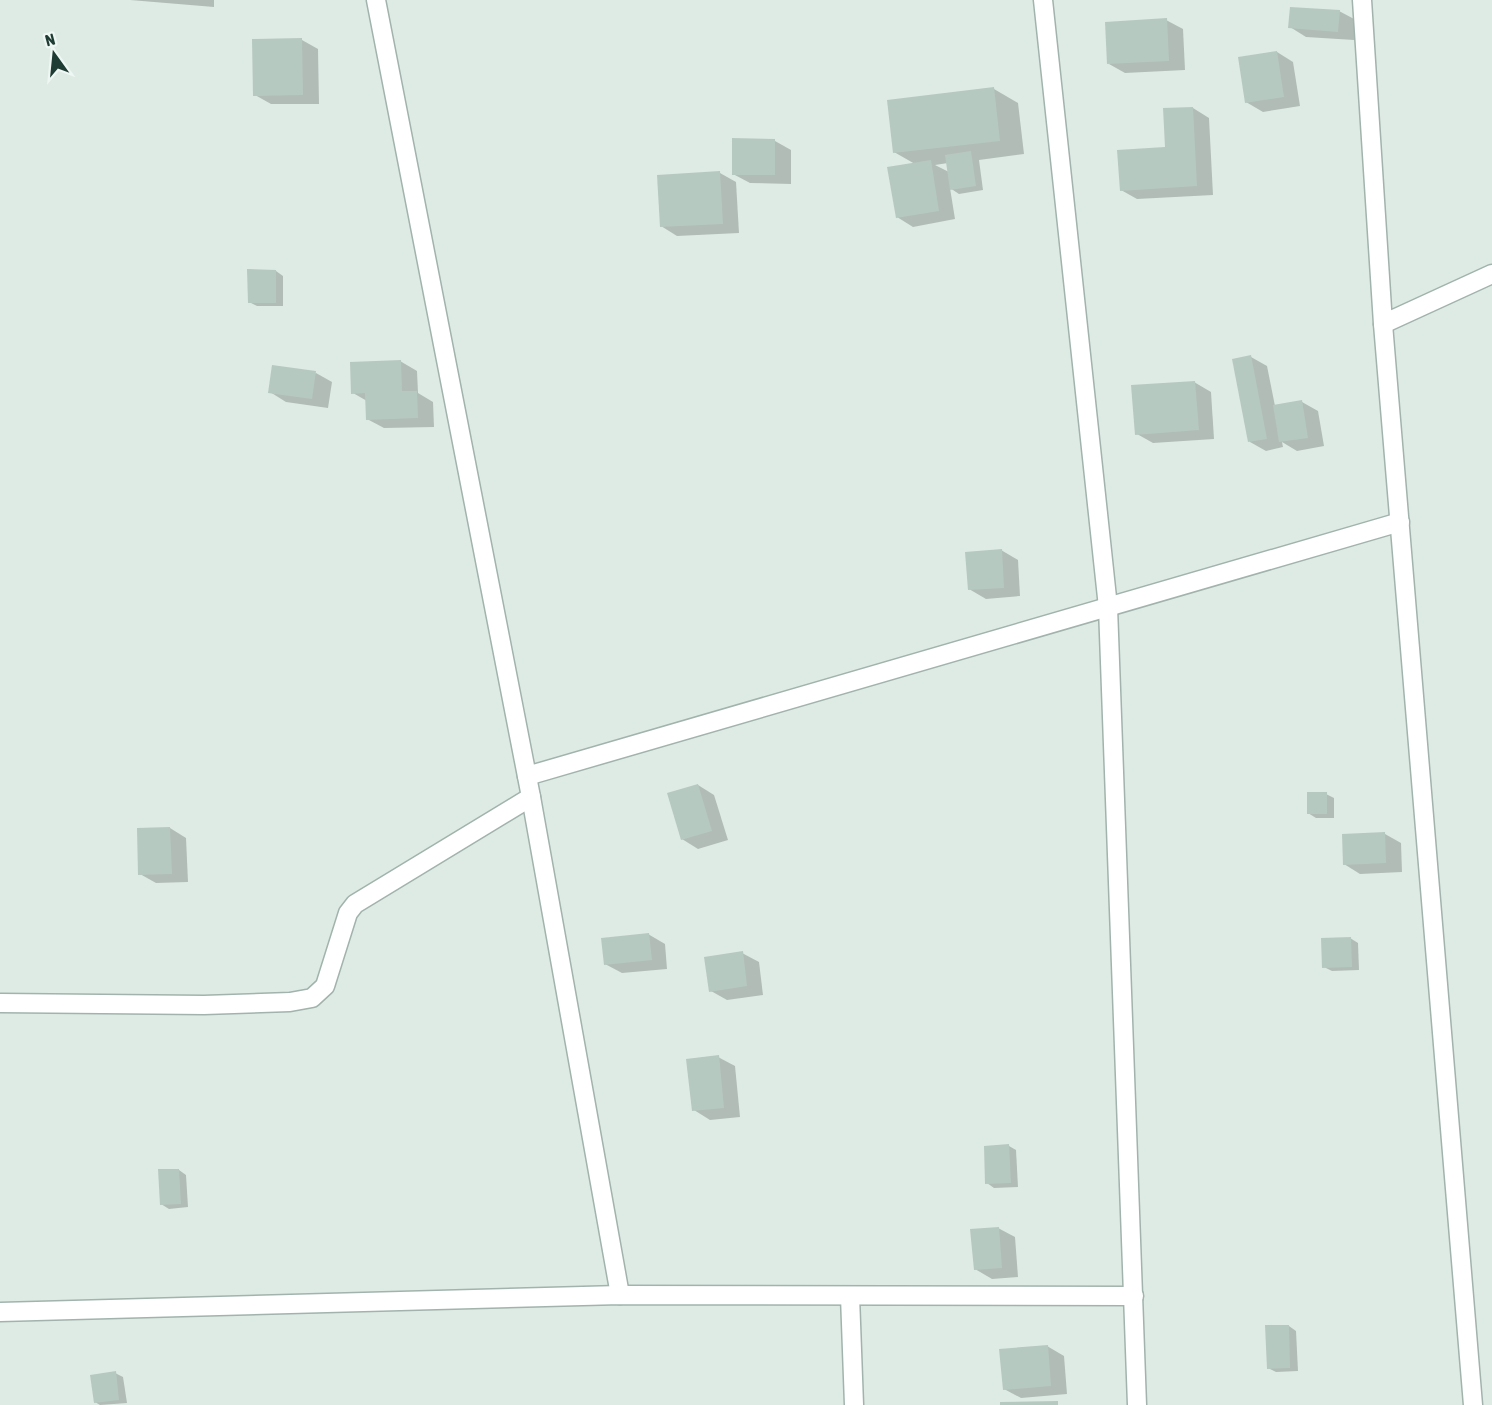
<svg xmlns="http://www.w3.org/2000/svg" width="1492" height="1405" viewBox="0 0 1492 1405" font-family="'Asap Condensed',sans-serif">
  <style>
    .shadow { fill: #0003; fill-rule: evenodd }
    .building { fill: #b6c9c0 }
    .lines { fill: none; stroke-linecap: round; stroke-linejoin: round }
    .service-casing { stroke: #a1b3ac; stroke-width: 21 }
    .minor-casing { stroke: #a1b3ac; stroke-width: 21 }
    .service { stroke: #fff; stroke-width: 18 }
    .minor { stroke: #fff; stroke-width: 18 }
  </style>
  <rect width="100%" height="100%" fill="#deebe5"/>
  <g class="shadow">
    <path d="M130 0H214V7Z"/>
    <path d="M1339 11 1356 20 1354 40 1306 37 1290 27Z"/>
    <path d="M1166 20 1183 29 1185 70 1125 73 1109 64Z"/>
    <path d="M254 40H302L318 49 319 104H271L255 95Z"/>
    <path d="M1277 52 1293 62 1300 106 1263 112 1246 102Z"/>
    <path d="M994 89 1018 103 1024 154 979 160 983 190 959 194 950 188 955 219 913 227 897 217 915 164 894 152ZM948 163 949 172 935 165Z"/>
    <path d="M1193 108 1209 118 1213 195 1137 199 1121 190 1167 148Z"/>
    <path d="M775 141 791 150V184L750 183 733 174Z"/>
    <path d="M720 173 736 182 739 233 677 236 661 226Z"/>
    <path d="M276 271 283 276V306H257L249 302Z"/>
    <path d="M1251 357 1267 366 1275 406 1302 402 1318 411 1324 446 1297 451 1282 442 1283 447 1266 451 1250 442Z"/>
    <path d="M400 361 417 371 418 393 433 402 434 427 384 428 367 419V401L353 393Z"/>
    <path d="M316 373 332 382 328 408 286 402 270 392Z"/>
    <path d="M1194 382 1211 392 1214 439 1153 443 1137 434Z"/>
    <path d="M1001 550 1018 560 1020 596 986 599 969 589Z"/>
    <path d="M698 785 714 795 728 840 698 849 682 839Z"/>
    <path d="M1326 794 1334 798V818H1316L1308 813Z"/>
    <path d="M170 828 186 838 188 882 156 883 140 874Z"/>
    <path d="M1385 834 1401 843 1402 872 1360 874 1344 864Z"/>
    <path d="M648 934 665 944 667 969 622 973 605 964Z"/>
    <path d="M1350 938 1358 943 1359 970 1332 971 1324 967Z"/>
    <path d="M742 953 759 962 763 995 727 1000 711 991Z"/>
    <path d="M718 1057 735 1066 740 1117 710 1120 694 1110Z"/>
    <path d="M1009 1146 1016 1150 1018 1187 994 1188 987 1183Z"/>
    <path d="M179 1170 186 1175 188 1207 169 1209 161 1204Z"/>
    <path d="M998 1228 1015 1237 1018 1277 992 1279 975 1269Z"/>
    <path d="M1289 1326 1296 1331 1298 1371 1276 1372 1268 1368Z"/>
    <path d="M1047 1346 1064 1356 1067 1394 1021 1398 1004 1389Z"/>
    <path d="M115 1373 123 1377 127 1403 100 1405 95 1402Z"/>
  </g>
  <g class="building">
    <path d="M1290 7 1340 10 1338 32 1288 28Z"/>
    <path d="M1167 18 1169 61 1107 64 1105 22Z"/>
    <path d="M302 38 303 95 253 96 252 39Z"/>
    <path d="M1277 51 1284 97 1245 103 1238 57Z"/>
    <path d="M994 87 1000 141 893 153 887 100Z"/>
    <path d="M1193 107 1197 186 1120 191 1117 150 1165 147 1163 108Z"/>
    <path d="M732 138 775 139V175H732Z"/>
    <path d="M971 151 976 186 950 190 945 155Z"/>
    <path d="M931 160 939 211 896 218 887 167Z"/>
    <path d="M720 171 723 224 660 227 657 175Z"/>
    <path d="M247 269 276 270V303H248Z"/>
    <path d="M1251 355 1267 439 1248 442 1232 359Z"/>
    <path d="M401 360 402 391H417L418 418 366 420 365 393 351 394 350 362Z"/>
    <path d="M272 365 316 371 312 399 268 393Z"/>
    <path d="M1195 381 1199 430 1135 435 1131 385Z"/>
    <path d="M1302 400 1308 438 1279 442 1273 405Z"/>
    <path d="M1002 549 1004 588 968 590 965 552Z"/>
    <path d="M698 784 712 831 681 840 667 793Z"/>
    <rect x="1307" y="792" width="20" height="22"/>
    <path d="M170 827 172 874 138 875 137 828Z"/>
    <path d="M1385 832 1386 863 1343 865 1342 834Z"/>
    <path d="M649 933 652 960 604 965 601 938Z"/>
    <path d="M1351 937 1352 967 1322 968 1321 938Z"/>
    <path d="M743 951 747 986 709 992 704 957Z"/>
    <path d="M719 1055 724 1108 692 1111 686 1059Z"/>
    <path d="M1009 1144 1011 1183 985 1184 984 1146Z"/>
    <path d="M158 1169H179L181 1204 160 1205Z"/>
    <path d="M999 1227 1002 1268 974 1270 970 1229Z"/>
    <path d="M1265 1325H1289L1290 1368 1267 1369Z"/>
    <path d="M1048 1345 1051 1386 1003 1390 999 1349Z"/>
    <path d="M116 1371 119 1400 94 1403 90 1375Z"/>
    <path d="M1058 1401V1405H1000V1402Z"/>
  </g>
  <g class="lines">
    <defs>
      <g id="service">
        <path d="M1043 0 1108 607 1137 1405"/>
        <path d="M1383 324 1473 1405"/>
        <path d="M527 776 1400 522"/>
        <path d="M0 1003 204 1005 290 1002 312 998 325 986 348 913 355 904 531 797"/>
        <path d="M850 1296 854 1405"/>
        <path d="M0 1312 620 1295 1134 1296"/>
      </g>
      <g id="minor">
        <path d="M376 0 531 797 620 1295"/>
        <path d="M1362 0 1383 324 1492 274"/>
      </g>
    </defs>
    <use href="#service" class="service-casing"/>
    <use href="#minor" class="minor-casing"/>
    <use href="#service" class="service"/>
    <use href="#minor" class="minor"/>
  </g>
  <g transform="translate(54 54) rotate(345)" stroke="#eef7f3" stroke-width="4.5" paint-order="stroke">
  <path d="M0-4.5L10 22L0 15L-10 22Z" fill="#1e3c33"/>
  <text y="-9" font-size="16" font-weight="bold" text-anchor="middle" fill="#1e3c33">N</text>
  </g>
</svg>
